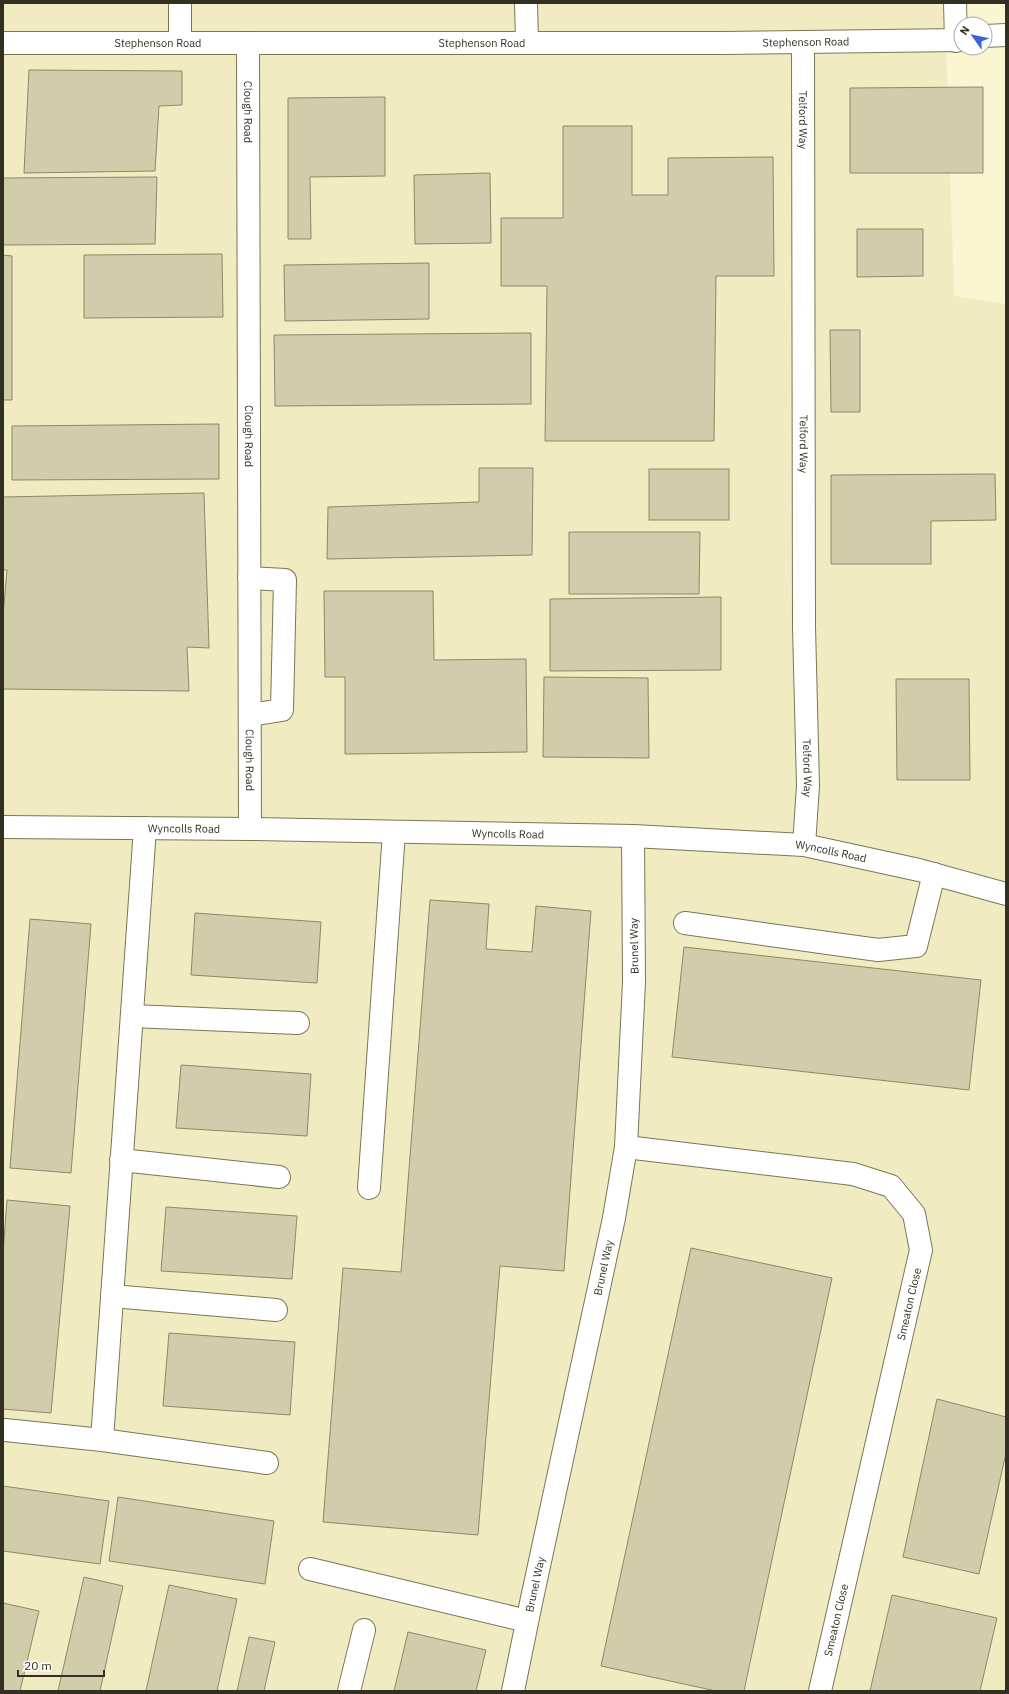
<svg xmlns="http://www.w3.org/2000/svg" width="1009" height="1694" viewBox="0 0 1009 1694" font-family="'IBM Plex Sans',sans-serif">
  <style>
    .built { fill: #f1ebc1 }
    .building { fill: #d1ccaa; stroke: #8d8868 }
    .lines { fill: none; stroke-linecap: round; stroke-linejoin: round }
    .minor-casing { stroke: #7b7656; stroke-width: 24 }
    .minor { stroke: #fff; stroke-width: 22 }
    .labels { text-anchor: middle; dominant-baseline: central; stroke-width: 4; stroke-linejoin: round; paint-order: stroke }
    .street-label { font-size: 11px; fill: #323022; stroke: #fff }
  </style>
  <rect width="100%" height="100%" fill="#faf6d2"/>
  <path class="built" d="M3 3H945L954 296 1006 304V1691H3Z"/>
  <g class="building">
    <path d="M29 70 182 71V105L159 106 155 171 24 173Z"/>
    <path d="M983 87V173H850V88Z"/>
    <path d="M385 97V176L310 177 311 239H288V98Z"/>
    <path d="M563 126H632V195H668V158L773 157 774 276H716L714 441H545L547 286H501V218H563Z"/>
    <path d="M490 173 491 243 415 244 414 175Z"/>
    <path d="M157 177 155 244 3 245V178Z"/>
    <path d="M857 229H923V276L857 277Z"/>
    <path d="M222 254 223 317 84 318V255Z"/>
    <path d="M3 255 12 256V400H3Z"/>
    <path d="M429 263V319L285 321 284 265Z"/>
    <path d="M830 330H860V412H831Z"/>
    <path d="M531 333V404L275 406 274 335Z"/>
    <path d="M219 424V479L12 480V426Z"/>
    <path d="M479 468H533L532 555 327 559 328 507 479 502Z"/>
    <rect x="649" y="469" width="80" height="51"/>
    <path d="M995 474 996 520 931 521V564H831V475Z"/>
    <path d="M204 493 209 648 187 647 189 691 3 689V615L7 570H3V497Z"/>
    <path d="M569 532H700L699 594H569Z"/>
    <path d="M324 591H433L434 660 526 659 527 752 345 754V677H325Z"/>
    <path d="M721 597V670L550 671V599Z"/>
    <path d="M544 677 648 678 649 758 543 757Z"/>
    <path d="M896 679H969L970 780H897Z"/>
    <path d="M430 900 489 904 486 949 532 952 536 906 591 911 564 1271 500 1266 478 1535 323 1522 343 1268 401 1272Z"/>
    <path d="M195 913 321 922 317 983 191 975Z"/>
    <path d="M30 919 91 924 71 1173 10 1168Z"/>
    <path d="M684 947 981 980 969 1090 672 1057Z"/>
    <path d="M181 1065 311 1074 307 1136 176 1128Z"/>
    <path d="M7 1200 70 1206 51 1413 3 1409V1253Z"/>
    <path d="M166 1207 297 1216 292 1279 161 1271Z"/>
    <path d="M691 1248 832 1278 744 1691H716L601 1666Z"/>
    <path d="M169 1333 295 1342 290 1415 163 1406Z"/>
    <path d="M937 1399 1006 1417V1453L979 1574 903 1557Z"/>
    <path d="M3 1486 109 1501 100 1564 3 1551Z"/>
    <path d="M118 1497 274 1521 265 1584 109 1561Z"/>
    <path d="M84 1577 123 1586 100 1691H58Z"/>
    <path d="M169 1585 237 1599 217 1691H146Z"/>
    <path d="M892 1595 997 1618 980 1691H870Z"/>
    <path d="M3 1603 39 1611 20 1691H3Z"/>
    <path d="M408 1632 486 1650 476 1691H394Z"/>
    <path d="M249 1637 275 1642 264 1691H237Z"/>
  </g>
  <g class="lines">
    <defs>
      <g id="minor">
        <path d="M526 3 527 42"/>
        <path d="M955 3 956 41"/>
        <path d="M985 36 1006 35"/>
        <path id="s1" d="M803 42 804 627 808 786 804 845"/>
        <path id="s2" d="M3 43H722L961 40"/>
        <path d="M180 43V3"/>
        <path id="s3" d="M248 43 250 829"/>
        <path d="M249 578 285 580 282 710 250 715"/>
        <path id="s4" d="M3 827 250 829 633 836 804 845 919 870 1006 894"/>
        <path d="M685 923 878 950 916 946 934 874"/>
        <path d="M132 1016 298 1023"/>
        <path d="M626 1147 853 1174 891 1186 914 1214 921 1250 820 1691"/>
        <path d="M121 1160 279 1177"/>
        <path d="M369 1188 394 832"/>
        <path d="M112 1296 276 1310"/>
        <path d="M5 1430 102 1440 267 1463"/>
        <path d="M102 1440 145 828"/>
        <path d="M310 1569 527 1621"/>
        <path d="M349 1691 364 1630"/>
        <path id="s5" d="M513 1691 531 1603 614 1218 626 1147 634 982 633 836"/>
      </g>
    </defs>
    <use href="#minor" class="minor-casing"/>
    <use href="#minor" class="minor"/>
  </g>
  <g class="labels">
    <g class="street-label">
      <text stroke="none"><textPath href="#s2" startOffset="479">Stephenson Road</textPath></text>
      <text stroke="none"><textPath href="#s2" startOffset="803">Stephenson Road</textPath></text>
      <text stroke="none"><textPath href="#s2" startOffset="155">Stephenson Road</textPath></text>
      <text stroke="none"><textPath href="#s3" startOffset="69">Clough Road</textPath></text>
      <text stroke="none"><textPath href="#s1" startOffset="78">Telford Way</textPath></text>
      <text stroke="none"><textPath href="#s3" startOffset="393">Clough Road</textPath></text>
      <text stroke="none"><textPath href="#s1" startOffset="402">Telford Way</textPath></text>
      <text stroke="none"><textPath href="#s3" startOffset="717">Clough Road</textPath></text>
      <text stroke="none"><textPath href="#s1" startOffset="726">Telford Way</textPath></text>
      <text stroke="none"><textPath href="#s4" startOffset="181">Wyncolls Road</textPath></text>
      <text stroke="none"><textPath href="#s4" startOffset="505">Wyncolls Road</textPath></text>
      <text stroke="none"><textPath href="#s4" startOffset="829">Wyncolls Road</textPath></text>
      <text transform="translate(634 946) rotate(-91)">Brunel Way</text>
      <text stroke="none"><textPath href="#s5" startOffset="433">Brunel Way</textPath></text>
      <text transform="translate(909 1304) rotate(-77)">Smeaton Close</text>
      <text stroke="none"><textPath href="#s5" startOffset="109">Brunel Way</textPath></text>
      <text transform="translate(836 1620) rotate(-77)">Smeaton Close</text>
    </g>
  </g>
  <rect width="1009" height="1694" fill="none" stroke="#323022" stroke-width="8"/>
  <g transform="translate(973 36) rotate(303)"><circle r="19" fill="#ffffff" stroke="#adaca7"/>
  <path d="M0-3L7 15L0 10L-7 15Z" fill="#3964d5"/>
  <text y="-6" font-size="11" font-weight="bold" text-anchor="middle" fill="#323022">N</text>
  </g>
  <path d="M18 1670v6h86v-6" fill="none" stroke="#323022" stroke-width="2"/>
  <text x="24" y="1670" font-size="12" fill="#323022" stroke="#ffffff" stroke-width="3" paint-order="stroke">20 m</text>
</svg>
